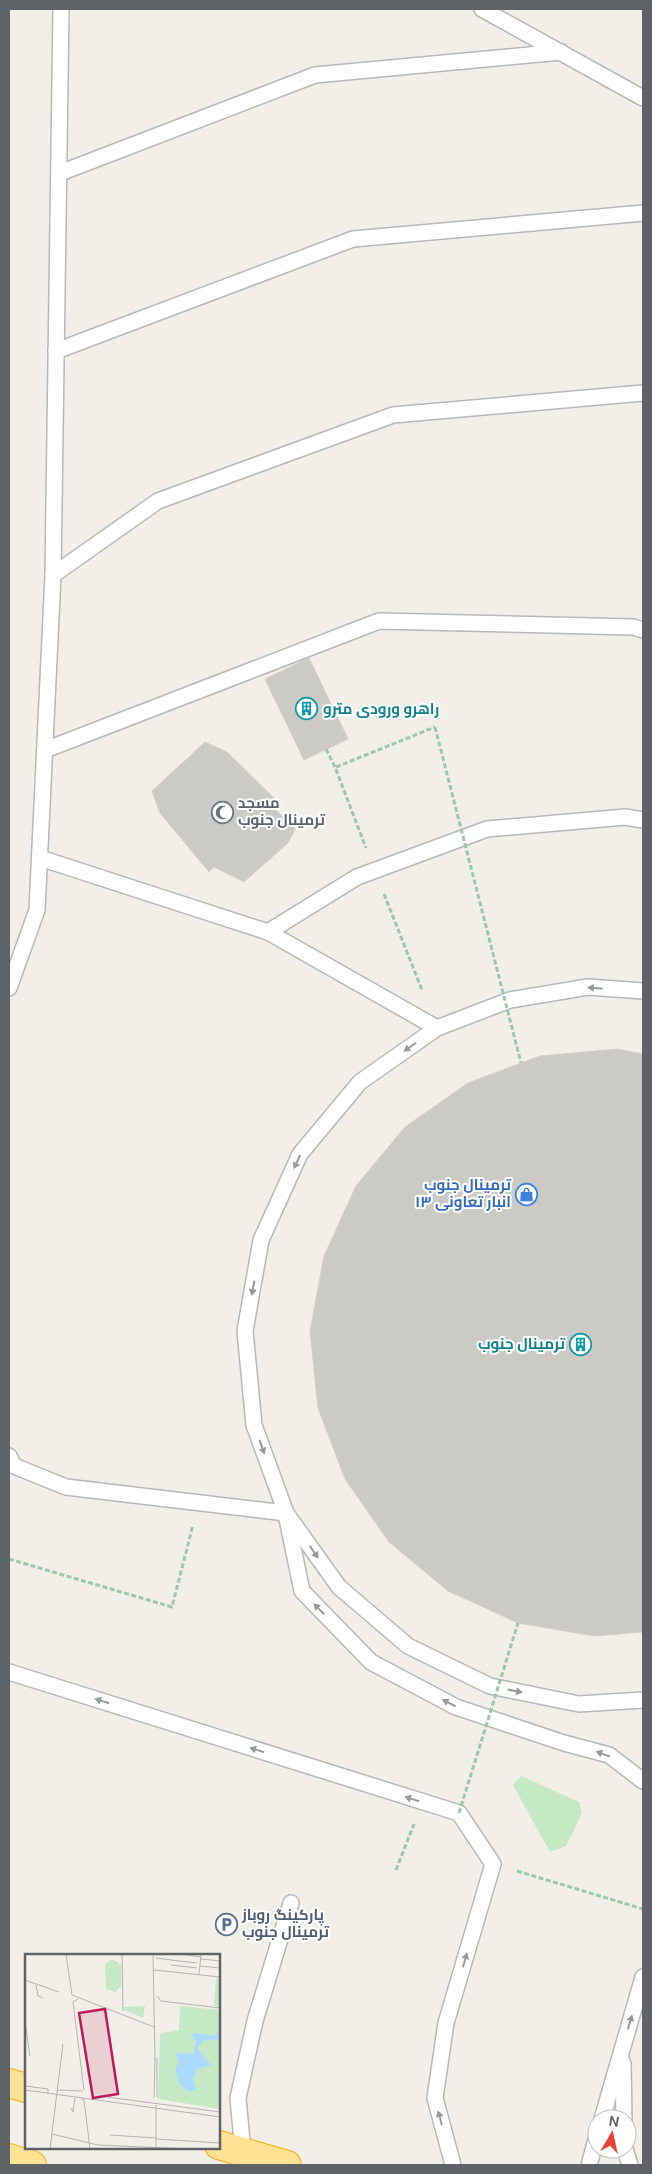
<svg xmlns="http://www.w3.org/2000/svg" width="652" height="2174" viewBox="0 0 652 2174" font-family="'DM Sans',Cairo,sans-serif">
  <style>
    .green { fill: #c5e8c5 }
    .building { fill: #cccac5; stroke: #d6d1c6 }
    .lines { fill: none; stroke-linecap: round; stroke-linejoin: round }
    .lane-casing { stroke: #b5b8bc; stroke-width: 18 }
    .highway-casing { stroke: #f9ab00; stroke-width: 30 }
    .path { stroke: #9cc7a9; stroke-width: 3; stroke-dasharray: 5 2.5; stroke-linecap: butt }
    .lane { stroke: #fff; stroke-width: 15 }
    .highway { stroke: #fde293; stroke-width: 28 }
    .path-bridge { stroke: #9cc7a9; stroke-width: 3; stroke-dasharray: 5 2.5; stroke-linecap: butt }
    .oneway { fill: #979a9d }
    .labels { text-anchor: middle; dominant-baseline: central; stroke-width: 4; stroke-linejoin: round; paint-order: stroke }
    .culture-label { font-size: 15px; font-weight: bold; fill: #0d838f; stroke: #fff; text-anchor: start }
    .worship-label { font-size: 15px; font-weight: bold; fill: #5b616d; stroke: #fff; text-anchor: start }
    .shop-label { font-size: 15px; font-weight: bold; fill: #366cbe; stroke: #fff; text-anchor: end }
    .service-label { font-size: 15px; font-weight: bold; fill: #4e5e75; stroke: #fff; text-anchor: start }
    .inset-road { fill: none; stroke: #b3b3b1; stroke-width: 1 }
    .view { fill: #c2185b; fill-opacity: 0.15; stroke: #c2185b; stroke-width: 2.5 }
    .inset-edge { fill: none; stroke: #5f6368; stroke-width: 2.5 }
  </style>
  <rect width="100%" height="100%" fill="#f1efe8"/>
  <path class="green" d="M521 1776 579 1802 582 1813 566 1846 550 1852 513 1785Z"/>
  <g class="building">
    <path d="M309 658 348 739 304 760 265 679Z"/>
    <path d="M205 742 227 752 281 805 276 810 295 829 288 843 244 882 214 867 209 872 160 813 152 791Z"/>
    <path d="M617 1049 643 1054V1632L594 1636 518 1623 448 1591 389 1542 345 1479 318 1408 310 1331 324 1256 356 1186 405 1127 468 1083 521 1063 540 1056Z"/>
  </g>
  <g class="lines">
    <defs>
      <g id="lane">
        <path d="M482 9 643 98"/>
        <path d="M60 173 315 75 561 52"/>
        <path d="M56 351 353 239 643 213"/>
        <path d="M53 575 158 501 393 415 643 393"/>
        <path d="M45 750 379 621 633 627 643 630"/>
        <path d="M40 858 268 932 437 1028"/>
        <path d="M268 932 357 877 487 829 625 817 643 820"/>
        <path d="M9 988 37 910 53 575 61 9"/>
        <path d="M643 991 588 987 510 1000 437 1028 360 1082 300 1154 261 1240 245 1331 254 1425 286 1513 339 1587 408 1646 490 1686 579 1704 643 1700"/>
        <path d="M9 1456 14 1466 66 1487 286 1513"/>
        <path d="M287 1519 302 1591 371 1662 456 1707 564 1743 609 1755 643 1781"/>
        <path d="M9 1672 459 1813 493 1864 446 2023 435 2098 453 2165"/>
        <path d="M623 2063 624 2119"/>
        <path d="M602 2119 643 1977"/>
        <path d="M625 2149 630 2165"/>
        <path d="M243 2152 238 2098 255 2021 291 1903"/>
        <path d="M589 2165 597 2136"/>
      </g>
      <g id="highway">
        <path d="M9 2083 26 2088"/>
        <path d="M219 2145 287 2165"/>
        <path d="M9 2158 32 2165"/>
      </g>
    </defs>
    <use href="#lane" class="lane-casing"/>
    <use href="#highway" class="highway-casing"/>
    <g class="path">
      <path d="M326 749 335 767 366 848"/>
      <path d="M336 767 435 727"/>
      <path d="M384 894 422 990"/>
      <path d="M9 1559 172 1607 193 1525"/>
      <path d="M396 1870 414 1824"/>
      <path d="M517 1871 643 1909"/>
    </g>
    <use href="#lane" class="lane"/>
    <use href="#highway" class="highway"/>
    <g class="path-bridge">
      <path d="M435 727 521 1063"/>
      <path d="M459 1813 518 1623"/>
    </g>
  </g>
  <defs><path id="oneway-solid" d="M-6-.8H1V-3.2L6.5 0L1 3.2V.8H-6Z" transform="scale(1.25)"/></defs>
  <g class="oneway">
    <use href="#oneway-solid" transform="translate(595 988) rotate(-177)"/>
    <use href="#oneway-solid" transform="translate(410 1047) rotate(145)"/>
    <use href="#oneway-solid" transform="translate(297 1162) rotate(115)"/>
    <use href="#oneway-solid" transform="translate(253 1288) rotate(100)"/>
    <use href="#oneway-solid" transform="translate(262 1447) rotate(70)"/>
    <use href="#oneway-solid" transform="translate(314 1552) rotate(55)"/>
    <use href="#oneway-solid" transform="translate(319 1609) rotate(-134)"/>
    <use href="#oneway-solid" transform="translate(515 1691) rotate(11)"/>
    <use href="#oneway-solid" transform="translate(102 1701) rotate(-163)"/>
    <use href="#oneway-solid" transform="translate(449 1703) rotate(-153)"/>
    <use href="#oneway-solid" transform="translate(257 1750) rotate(-163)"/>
    <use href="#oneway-solid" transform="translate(603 1754) rotate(-160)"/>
    <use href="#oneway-solid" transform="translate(412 1799) rotate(-163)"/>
    <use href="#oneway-solid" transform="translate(465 1960) rotate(-74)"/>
    <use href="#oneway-solid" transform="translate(630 2022) rotate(-74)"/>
    <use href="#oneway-solid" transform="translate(440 2118) rotate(-105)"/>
  </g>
  <defs>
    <symbol id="building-ring" viewBox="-11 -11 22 22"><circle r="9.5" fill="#fff" stroke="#0f9aa8" stroke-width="1.5"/><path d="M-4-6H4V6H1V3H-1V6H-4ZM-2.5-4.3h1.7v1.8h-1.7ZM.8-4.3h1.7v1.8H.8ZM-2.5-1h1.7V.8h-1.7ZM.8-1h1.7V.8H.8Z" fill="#0f9aa8"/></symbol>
    <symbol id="mosque-ring" viewBox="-11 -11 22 22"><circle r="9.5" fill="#fff" stroke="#6b7280" stroke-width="1.5"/><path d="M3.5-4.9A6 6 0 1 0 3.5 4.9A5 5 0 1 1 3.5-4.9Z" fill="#6b7280"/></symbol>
    <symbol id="shop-ring" viewBox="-11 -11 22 22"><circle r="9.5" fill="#fff" stroke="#3f7fe0" stroke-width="1.5"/><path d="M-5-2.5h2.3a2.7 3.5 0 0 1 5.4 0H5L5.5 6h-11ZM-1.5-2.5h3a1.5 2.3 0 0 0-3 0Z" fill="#3f7fe0"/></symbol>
    <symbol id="parking-ring" viewBox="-11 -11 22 22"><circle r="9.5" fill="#fff" stroke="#5c6f8a" stroke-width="1.5"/><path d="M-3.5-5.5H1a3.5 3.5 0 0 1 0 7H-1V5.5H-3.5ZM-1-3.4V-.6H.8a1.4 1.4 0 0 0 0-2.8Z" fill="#5c6f8a"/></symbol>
  </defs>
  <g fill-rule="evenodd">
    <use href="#building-ring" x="294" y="696" width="25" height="25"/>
    <use href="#mosque-ring" x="210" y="800" width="25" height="25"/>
    <use href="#shop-ring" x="514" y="1182" width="25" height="25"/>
    <use href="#building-ring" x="568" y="1332" width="25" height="25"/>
    <use href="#parking-ring" x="214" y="1912" width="25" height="25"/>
  </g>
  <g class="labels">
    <g class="culture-label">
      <text x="323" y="709">راهرو ورودی مترو</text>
      <text x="565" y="1344" text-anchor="end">ترمینال جنوب</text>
    </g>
    <g class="worship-label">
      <text x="238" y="803">مسجد<tspan x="238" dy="17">ترمینال جنوب</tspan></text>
    </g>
    <g class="shop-label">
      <text x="511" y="1185">ترمینال جنوب<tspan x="511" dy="17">انبار تعاونی ۱۳</tspan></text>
    </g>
    <g class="service-label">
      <text x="242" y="1915">پارکینگ روباز<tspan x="242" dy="17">ترمینال جنوب</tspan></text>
    </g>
  </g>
  <g transform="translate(25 1954)">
    <rect width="195" height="195" fill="#f1efe8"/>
    <path d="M86 6 92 7 96 12V32L90 38 81 35 80 10ZM191 24 195 25V53L189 52ZM120 52 118 64 99 56V53ZM155 52 195 56V155L133 145 135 79 154 76Z" fill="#c5e8c5"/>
    <path d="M195 76V87L181 85 172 94 186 111 172 115 168 125 171 136 163 138 155 130 150 115 154 108 151 99 168 100 171 87 167 82 169 79 189 82Z" fill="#aadaff"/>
    <path class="inset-road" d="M41 0 47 41 129 73M97 0 98 57M128 0 130 106M156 0 176 3M131 4 154 7M176 5 195 7M154 7 172 9M146 11 172 14M175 12 195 14M129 16 195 23M174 20 176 0M0 26 34 38M11 31 13 42 18 44M132 42 136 47 195 54M53 45 48 48 59 136M0 67 5 102M0 132 23 135V140M0 136 195 163M32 136 58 137M82 143 195 158M132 143V104M56 144 59 146 65 195M129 144 130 104M46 154 48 158 50 144M27 180 73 191 165 195M85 181 131 184M131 185 195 189M25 195 38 90M131 195V151"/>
    <path class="view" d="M80 55 93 140 68 144 54 59Z"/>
    <rect width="195" height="195" class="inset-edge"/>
  </g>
  <rect width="652" height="2174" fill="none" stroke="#5f6368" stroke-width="20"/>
  <g transform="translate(612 2134) rotate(9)"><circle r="24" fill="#ffffff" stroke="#bfc1c3"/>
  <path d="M0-4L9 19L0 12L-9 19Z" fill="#ea4335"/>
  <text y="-8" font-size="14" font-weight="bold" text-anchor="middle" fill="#5f6368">N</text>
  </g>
</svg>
